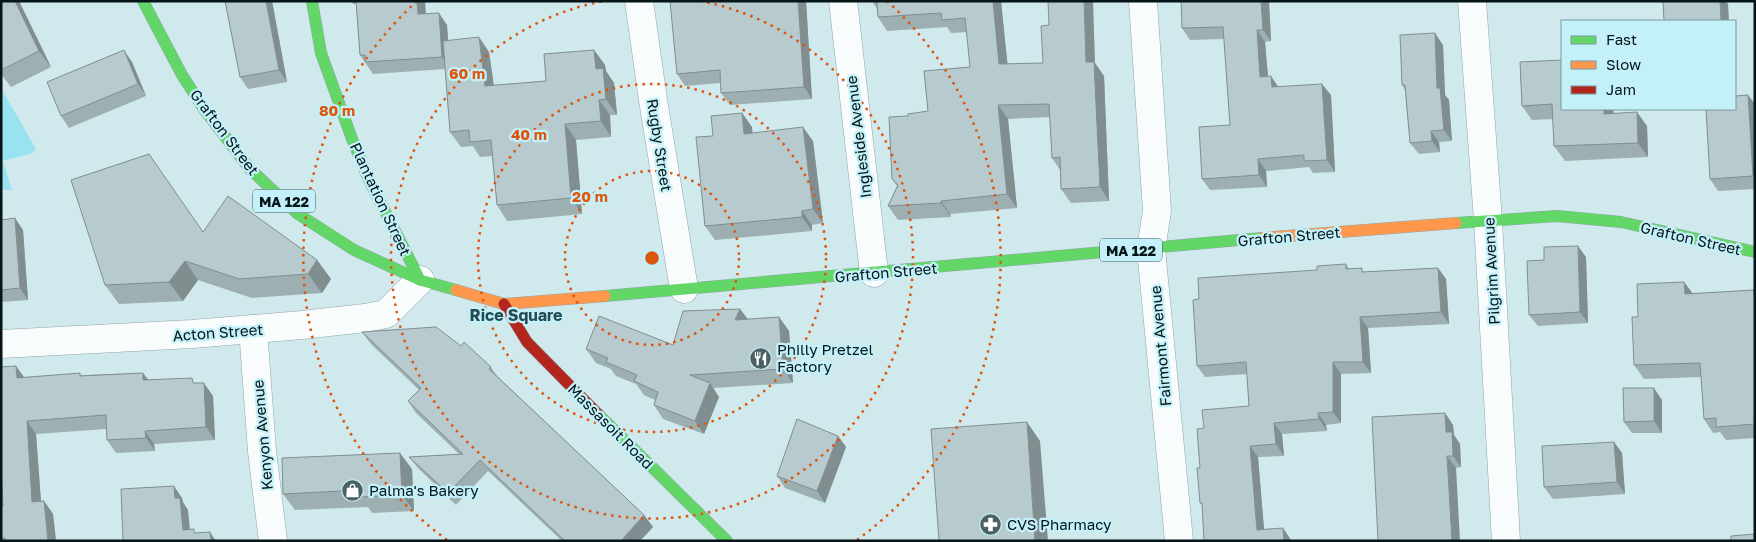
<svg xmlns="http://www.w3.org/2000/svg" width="1756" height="542" viewBox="0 0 1756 542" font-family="'Golos Text',sans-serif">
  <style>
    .green { fill: #98e3ef }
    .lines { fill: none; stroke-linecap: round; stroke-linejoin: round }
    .street-casing { stroke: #92a6a9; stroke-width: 29 }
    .fast-casing { stroke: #92a6a9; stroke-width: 12 }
    .slow-casing { stroke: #92a6a9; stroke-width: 12 }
    .jam-casing { stroke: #92a6a9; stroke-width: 12 }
    .street { stroke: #f8fcfc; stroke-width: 28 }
    .fast { stroke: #63d668; stroke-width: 11 }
    .slow { stroke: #ff974d; stroke-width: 11 }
    .jam { stroke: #b3261e; stroke-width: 11 }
    .wall { fill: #9dafb1 }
    .shaded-wall { fill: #808e90 }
    .building { fill: #b7cbce; stroke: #808e90 }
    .ring { fill: none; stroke: #dd560d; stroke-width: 2.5; stroke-dasharray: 2.5 5 }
    .labels { text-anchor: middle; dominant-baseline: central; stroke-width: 4.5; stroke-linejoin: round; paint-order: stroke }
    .shield { fill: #c4f1f9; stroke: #3e575c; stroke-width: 1 }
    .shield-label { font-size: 14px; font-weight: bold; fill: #051518 }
    .street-label { font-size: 15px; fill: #051518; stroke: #c4f1f9 }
    .poi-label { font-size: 15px; fill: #051518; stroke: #c4f1f9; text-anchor: start }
    .neighbourhood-label { font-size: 16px; font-weight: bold; fill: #224c53; stroke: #c4f1f9 }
    .centre { fill: #dd560d; stroke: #c4f1f9; stroke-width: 2.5 }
    .ring-label { font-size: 15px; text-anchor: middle; font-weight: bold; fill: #dd560d; stroke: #c4f1f9; stroke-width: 4.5; stroke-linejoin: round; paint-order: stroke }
  </style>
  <rect width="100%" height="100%" fill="#d0e9ed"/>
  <path class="green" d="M1 88 36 149 33 153 3 161 12 190H1Z"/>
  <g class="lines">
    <defs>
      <g id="street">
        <path d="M639 1 653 100 684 289"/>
        <path d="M843 1 874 273"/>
        <path d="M1143 1 1157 211 1151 249 1179 541"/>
        <path d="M1472 1 1488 221 1506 541"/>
        <path d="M253 329 262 451 273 541"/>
        <path d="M1 344 192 334 302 325 365 318 386 314 420 280"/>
      </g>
      <g id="fast">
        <path d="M143 1 182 75 204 109 250 169 298 214 354 250 420 280 456 290"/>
        <path d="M312 1 321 53 352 139 369 180 420 280"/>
        <path d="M1456 223 1557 216 1621 222 1755 252"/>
        <path d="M605 296 1262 238"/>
        <path d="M598 414 727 541"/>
      </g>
      <g id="slow">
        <path d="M1262 238 1456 223"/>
        <path d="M456 290 504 304 605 296"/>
      </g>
      <path id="jam" d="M504 304 527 342 598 414"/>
    </defs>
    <use href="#street" class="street-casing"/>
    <use href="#fast" class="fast-casing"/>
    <use href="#slow" class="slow-casing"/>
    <use href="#jam" class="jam-casing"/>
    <use href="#street" class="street"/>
    <use href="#fast" class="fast"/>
    <use href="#slow" class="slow"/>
    <use href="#jam" class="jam"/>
  </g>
  <g class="wall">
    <path d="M1 1H19L51 67 11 87 1 74Z"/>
    <path d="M225 1H272L287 82 248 89 240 77Z"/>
    <path d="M351 1H425L426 14 447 25 448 40 489 52 494 86 546 81 594 50 605 65 606 71 614 83 617 115H610L611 137 576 140 582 214 507 221 497 205 492 156 480 157 473 146 461 147 450 132 445 69 373 74 360 55 356 4H353Z"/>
    <path d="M670 1H806L812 99 730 105 721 93V83L685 86 677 74Z"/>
    <path d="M872 1H1001L1007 64 1095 63 1104 76 1109 201 1071 203 1061 189 1060 170 1052 158 1050 117 1008 119 1017 208 950 214 951 217 898 220 888 206 897 186 892 179 908 116 928 111 970 67 967 32 951 33 947 27 887 31 878 17 877 9Z"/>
    <path d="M1269 1 1271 41 1265 42 1268 77 1278 86 1331 95 1335 172 1313 173 1309 167 1266 171 1267 187 1210 190 1202 179 1230 125 1224 39 1190 40 1182 28Z"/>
    <path d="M1443 45 1445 95 1449 100 1452 141 1439 142 1440 152 1419 154 1410 143 1405 90 1402 85Z"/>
    <path d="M132 62 146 96 69 128 61 116Z"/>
    <path d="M1520 62 1613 109 1614 113 1647 126 1648 157 1565 161 1554 146 1553 119 1532 120 1522 106Z"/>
    <path d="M1755 104V189L1718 191 1710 179Z"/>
    <path d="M742 113 752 127V133L813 141 823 223 812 225V231L715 240 705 226 713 136Z"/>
    <path d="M1 220 23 230 28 300 1 302Z"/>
    <path d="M203 232 317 260 331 279 322 293 252 298 198 280 183 301 119 304 105 285Z"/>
    <path d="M1586 257 1588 323 1538 326 1529 315Z"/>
    <path d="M1346 264 1349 269 1365 272 1438 268 1446 279 1449 324 1368 328 1371 373 1341 374V423L1326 425 1327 431 1282 434 1284 456 1258 457 1264 529 1283 528 1291 541H1204L1202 505 1200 503V468L1204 428 1249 406 1247 374 1205 377 1197 366 1199 299Z"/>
    <path d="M1754 290 1755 291V438L1726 440 1720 432 1713 433 1704 419 1701 377 1644 379 1634 365 1638 317 1692 294Z"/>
    <path d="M740 309 747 319 779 317 789 331 793 383 713 388 719 397 704 434 663 419 654 405 655 400 644 395 636 384 616 376 611 369 596 363 586 349 673 345Z"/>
    <path d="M362 332 461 346 491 367 497 376 644 515 653 527 640 541H562L488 471 456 505 418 468 409 457 459 454 416 413 408 401 419 390 371 344Z"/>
    <path d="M16 366 24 377 143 373 148 379 196 383 213 396 215 440 154 444 155 451 116 453 107 440 106 429 36 434 41 502 44 501 53 514 56 541H1V506H3Z"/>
    <path d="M1662 400V433H1632L1624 422Z"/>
    <path d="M1445 413 1453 425 1454 435 1460 444 1461 467 1456 468 1378 541Z"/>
    <path d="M838 436 846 447 825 503 785 488 777 476Z"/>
    <path d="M1614 442 1622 453 1625 494 1553 499 1544 487Z"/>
    <path d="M412 469 414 511 372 513 368 507 295 510 283 494Z"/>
  </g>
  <g class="shaded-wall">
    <path d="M15 1H19L51 67 39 51Z"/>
    <path d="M266 1H272L287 82 279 70Z"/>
    <path d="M417 1H425L426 26 418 14Z"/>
    <path d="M798 1H806L812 99 804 87Z"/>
    <path d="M993 1H1001L1009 78 999 64Z"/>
    <path d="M1084 1H1093L1095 63 1104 76 1109 201 1100 187 1086 62Z"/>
    <path d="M1261 1H1269L1271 41 1263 30Z"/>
    <path d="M1720 1H1726L1728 4 1729 21H1721Z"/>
    <path d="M439 13 447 25 450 69 442 57Z"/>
    <path d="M1257 30 1265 42 1269 89 1260 77Z"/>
    <path d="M1435 33 1443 45 1445 95 1449 100 1452 141 1444 130 1437 88Z"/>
    <path d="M479 37 489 52 496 102 485 86Z"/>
    <path d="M124 50 132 62 146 96 138 84Z"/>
    <path d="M594 50 605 65 606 71 614 83 617 115 606 99 596 69Z"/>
    <path d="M1271 76 1279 88 1272 87Z"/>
    <path d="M1322 84 1331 95 1335 172 1327 160Z"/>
    <path d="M1748 95 1755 104V179L1753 176Z"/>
    <path d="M599 100 610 115 611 137 601 121Z"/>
    <path d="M998 105 1008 119 1017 208 1007 194Z"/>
    <path d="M1604 109H1613L1614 128 1604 114Z"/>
    <path d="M1637 112 1647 126 1648 157 1638 143Z"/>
    <path d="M742 113 752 127 754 148 744 134Z"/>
    <path d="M565 124 576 140 582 214 571 198Z"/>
    <path d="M803 127 813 141 823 223 813 209Z"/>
    <path d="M1431 131 1439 142 1440 152 1432 141Z"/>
    <path d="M1258 159 1266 171 1267 187 1259 175Z"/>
    <path d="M941 201 950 214 951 217 941 203Z"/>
    <path d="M802 211 812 225V231L802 217Z"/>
    <path d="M15 218 23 230 28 300 20 288Z"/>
    <path d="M1578 246 1586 257 1588 323 1580 312Z"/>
    <path d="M317 260 331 279 322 293 308 274Z"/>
    <path d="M185 261 198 280 183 301 169 282Z"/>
    <path d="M1438 268 1446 279 1449 324 1441 312Z"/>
    <path d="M1684 282 1694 295 1685 294Z"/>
    <path d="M740 309 750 322 735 320Z"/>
    <path d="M779 317 789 331 793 383 783 369Z"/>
    <path d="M1360 317 1368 328 1371 373 1363 362Z"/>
    <path d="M1333 362 1341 374V423L1333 412Z"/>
    <path d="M16 366 25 379 17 378Z"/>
    <path d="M143 373 152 386 143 380Z"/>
    <path d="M204 383 213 396 215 440 206 427Z"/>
    <path d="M710 383 719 397 704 434 695 421Z"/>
    <path d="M1654 388 1662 400V433L1654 421Z"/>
    <path d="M1318 413 1326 425 1327 431 1319 419Z"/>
    <path d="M1445 413 1453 425 1454 435 1460 444 1461 467 1453 456 1446 432Z"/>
    <path d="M27 421 36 434 42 515 32 502Z"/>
    <path d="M1027 422 1040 441 1048 541H1035Z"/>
    <path d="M1274 423 1282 434 1284 456 1276 444Z"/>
    <path d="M145 431 154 444 155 451 146 438Z"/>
    <path d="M838 436 846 447 825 503 817 491Z"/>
    <path d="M1614 442 1622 453 1625 494 1617 482Z"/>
    <path d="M1250 446 1258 457 1265 541 1257 530Z"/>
    <path d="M400 453 412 469 414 511 402 495Z"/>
    <path d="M1447 456 1456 468 1460 541H1452Z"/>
    <path d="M174 486 182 498 183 502 188 510 191 541 183 530 175 498Z"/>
    <path d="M44 501 53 514 56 541H48Z"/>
    <path d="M644 515 653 527 640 541H621Z"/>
    <path d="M1283 528 1291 540V541H1284Z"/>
    <path d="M210 532 216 541H211Z"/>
  </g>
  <g class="building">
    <path d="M1 1H15L39 51 1 70Z"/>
    <path d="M225 1H266L279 70 240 77Z"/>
    <path d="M356 1H417L418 14 439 13 442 57 365 62V55H360Z"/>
    <path d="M670 1H798L804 87 721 93 720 70 677 74Z"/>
    <path d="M877 1H993L999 64 1043 63 1041 26 1049 25 1048 1H1084L1086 62H1094L1100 187 1061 189 1060 157 1052 158 1049 104 998 105 1007 194 941 201V203L888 206 898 185 892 179 889 117 908 116V114L928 111 924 71 970 67 965 18 942 20 941 13 878 17Z"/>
    <path d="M1181 1H1261L1263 30H1257L1260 77 1271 76 1272 87 1322 84 1327 160 1304 161V155L1258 159 1259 175 1202 179 1199 127 1230 125 1223 27 1182 28Z"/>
    <path d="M1663 1H1720L1721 21H1664Z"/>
    <path d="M1435 33 1437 88H1440L1444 130 1431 131 1432 141 1410 143 1405 85H1402L1400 35Z"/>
    <path d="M479 37 485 86 546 81 544 54 594 50 596 69 603 68 606 99 599 100 601 121 565 124 571 198 497 205 491 140 470 142 469 130 450 132 443 41Z"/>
    <path d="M124 50 138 84 61 116 47 82Z"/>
    <path d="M1562 60V109H1604V114L1637 112 1638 143 1554 146 1552 104 1522 106 1520 62Z"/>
    <path d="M1748 95 1753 176 1710 179 1706 109H1735V96Z"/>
    <path d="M742 113 744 134 803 127 813 209 802 211V217L705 226 696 137 713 136 711 116Z"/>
    <path d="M149 154 203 232 228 196 317 260 308 274 239 279 185 261 169 282 105 285 71 180Z"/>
    <path d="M15 218 20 288 1 290V220Z"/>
    <path d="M1578 246 1580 312 1529 315 1527 261 1544 260V247Z"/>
    <path d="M1346 264V269L1362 268V272L1438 268 1441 312 1360 317 1363 362H1333V412L1318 413 1319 419 1274 423 1276 444 1250 446 1257 530 1283 528 1284 541H1204L1202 503H1200L1197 468H1200L1197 429 1204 428 1202 410 1249 406 1246 362 1197 366 1193 300 1199 299 1198 278 1317 270V266Z"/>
    <path d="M1684 282 1685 294 1754 290 1755 307V424L1716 427V418L1704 419 1700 363 1634 365 1632 317H1638L1637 284Z"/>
    <path d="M740 309 735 320 779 317 783 369 690 375 710 383 695 421 654 405 658 392 634 381 637 375 606 362 608 358 586 349 599 316 673 345 683 311Z"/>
    <path d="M436 327 461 346 464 342 491 367 489 369 644 515 621 541H565L480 460 448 493 409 457 463 454 408 401 421 388 362 332Z"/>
    <path d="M16 366 17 378 80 373V376L143 373V380L192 378 193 383H204L206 427 145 431 146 438 107 440 106 415 27 421 32 502 44 501 48 541H5V538L1 539V506H3L1 472V367Z"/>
    <path d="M1623 388H1654V421L1624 422Z"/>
    <path d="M1445 413 1446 432H1452L1453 456H1447L1452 541H1378L1372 417Z"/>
    <path d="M797 419 838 436 817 491 777 476Z"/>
    <path d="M1027 422 1035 541H939L931 429Z"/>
    <path d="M1614 442 1617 482 1544 487 1542 446Z"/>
    <path d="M400 453 402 495 361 497V490L283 494 282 458Z"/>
    <path d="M174 486 175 498H180L183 530 194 529V533L210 532 211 541H123L121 489Z"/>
    <path d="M1755 534V541H1731V536Z"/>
  </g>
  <g class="ring">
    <circle cx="652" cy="258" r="87"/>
    <circle cx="652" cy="258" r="174"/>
    <path d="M700 1A261 261 0 1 1 604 1"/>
    <path d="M447 540A348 348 0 0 1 417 1M887 1A348 348 0 0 1 857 540"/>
  </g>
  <defs>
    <symbol id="restaurant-disc" viewBox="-11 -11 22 22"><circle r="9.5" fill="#4c5f63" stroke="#c4f1f9"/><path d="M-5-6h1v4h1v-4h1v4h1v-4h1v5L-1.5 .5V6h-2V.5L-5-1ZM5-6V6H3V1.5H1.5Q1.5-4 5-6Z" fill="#fff"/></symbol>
    <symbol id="shop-disc" viewBox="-11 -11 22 22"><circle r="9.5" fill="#4c5f63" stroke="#c4f1f9"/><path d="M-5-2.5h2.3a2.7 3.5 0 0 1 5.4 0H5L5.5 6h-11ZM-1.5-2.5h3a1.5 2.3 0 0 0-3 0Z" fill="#fff"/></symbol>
    <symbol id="pharmacy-disc" viewBox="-11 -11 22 22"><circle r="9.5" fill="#4c5f63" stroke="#c4f1f9"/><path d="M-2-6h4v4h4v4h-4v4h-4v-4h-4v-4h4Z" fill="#fff"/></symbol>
  </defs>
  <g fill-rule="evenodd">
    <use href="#restaurant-disc" x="748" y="346" width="25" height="25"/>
    <use href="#shop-disc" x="340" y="478" width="25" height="25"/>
    <use href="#pharmacy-disc" x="978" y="512" width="25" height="25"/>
  </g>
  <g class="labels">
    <g class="shield">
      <rect x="253" y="189.5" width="62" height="23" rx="4"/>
      <rect x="1100" y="238.5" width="62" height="23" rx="4"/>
    </g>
    <g class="shield-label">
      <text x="284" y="201">MA 122</text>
      <text x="1131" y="250">MA 122</text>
    </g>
    <g class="street-label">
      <text transform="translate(225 132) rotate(53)">Grafton Street</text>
      <text transform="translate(858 137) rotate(-97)">Ingleside Avenue</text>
      <text transform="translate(660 145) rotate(81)">Rugby Street</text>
      <text transform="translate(381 199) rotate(65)">Plantation Street</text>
      <text transform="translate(1289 236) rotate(-5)">Grafton Street</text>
      <text transform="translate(1691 238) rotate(13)">Grafton Street</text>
      <text transform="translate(1491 271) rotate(-93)">Pilgrim Avenue</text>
      <text transform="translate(886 272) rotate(-5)">Grafton Street</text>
      <text transform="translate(218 332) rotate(-4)">Acton Street</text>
      <text transform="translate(1160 346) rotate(-95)">Fairmont Avenue</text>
      <text transform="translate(611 426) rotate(45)">Massasoit Road</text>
      <text transform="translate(262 435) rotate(-95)">Kenyon Avenue</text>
    </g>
    <g class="poi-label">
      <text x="777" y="349">Philly Pretzel<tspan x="777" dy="17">Factory</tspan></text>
      <text x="369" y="490">Palma's Bakery</text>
      <text x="1007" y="524">CVS Pharmacy</text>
    </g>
    <g class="neighbourhood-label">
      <text x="516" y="315">Rice Square</text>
    </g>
  </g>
  <circle cx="652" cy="258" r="8" class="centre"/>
  <g class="ring-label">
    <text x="467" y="79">60 m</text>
    <text x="337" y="116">80 m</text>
    <text x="529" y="140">40 m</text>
    <text x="590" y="202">20 m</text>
  </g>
  <rect width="1756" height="542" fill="none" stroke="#051518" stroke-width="5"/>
  <rect x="1561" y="20" width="175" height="90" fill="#c4f1f9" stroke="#78999f"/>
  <rect x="1571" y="36" width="25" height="8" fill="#63d668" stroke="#78999f"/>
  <text x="1606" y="45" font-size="15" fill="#051518">Fast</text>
  <rect x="1571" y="61" width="25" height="8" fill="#ff974d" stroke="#78999f"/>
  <text x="1606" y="70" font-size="15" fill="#051518">Slow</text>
  <rect x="1571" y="86" width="25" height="8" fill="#b3261e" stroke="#78999f"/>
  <text x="1606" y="95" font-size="15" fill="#051518">Jam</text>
</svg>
